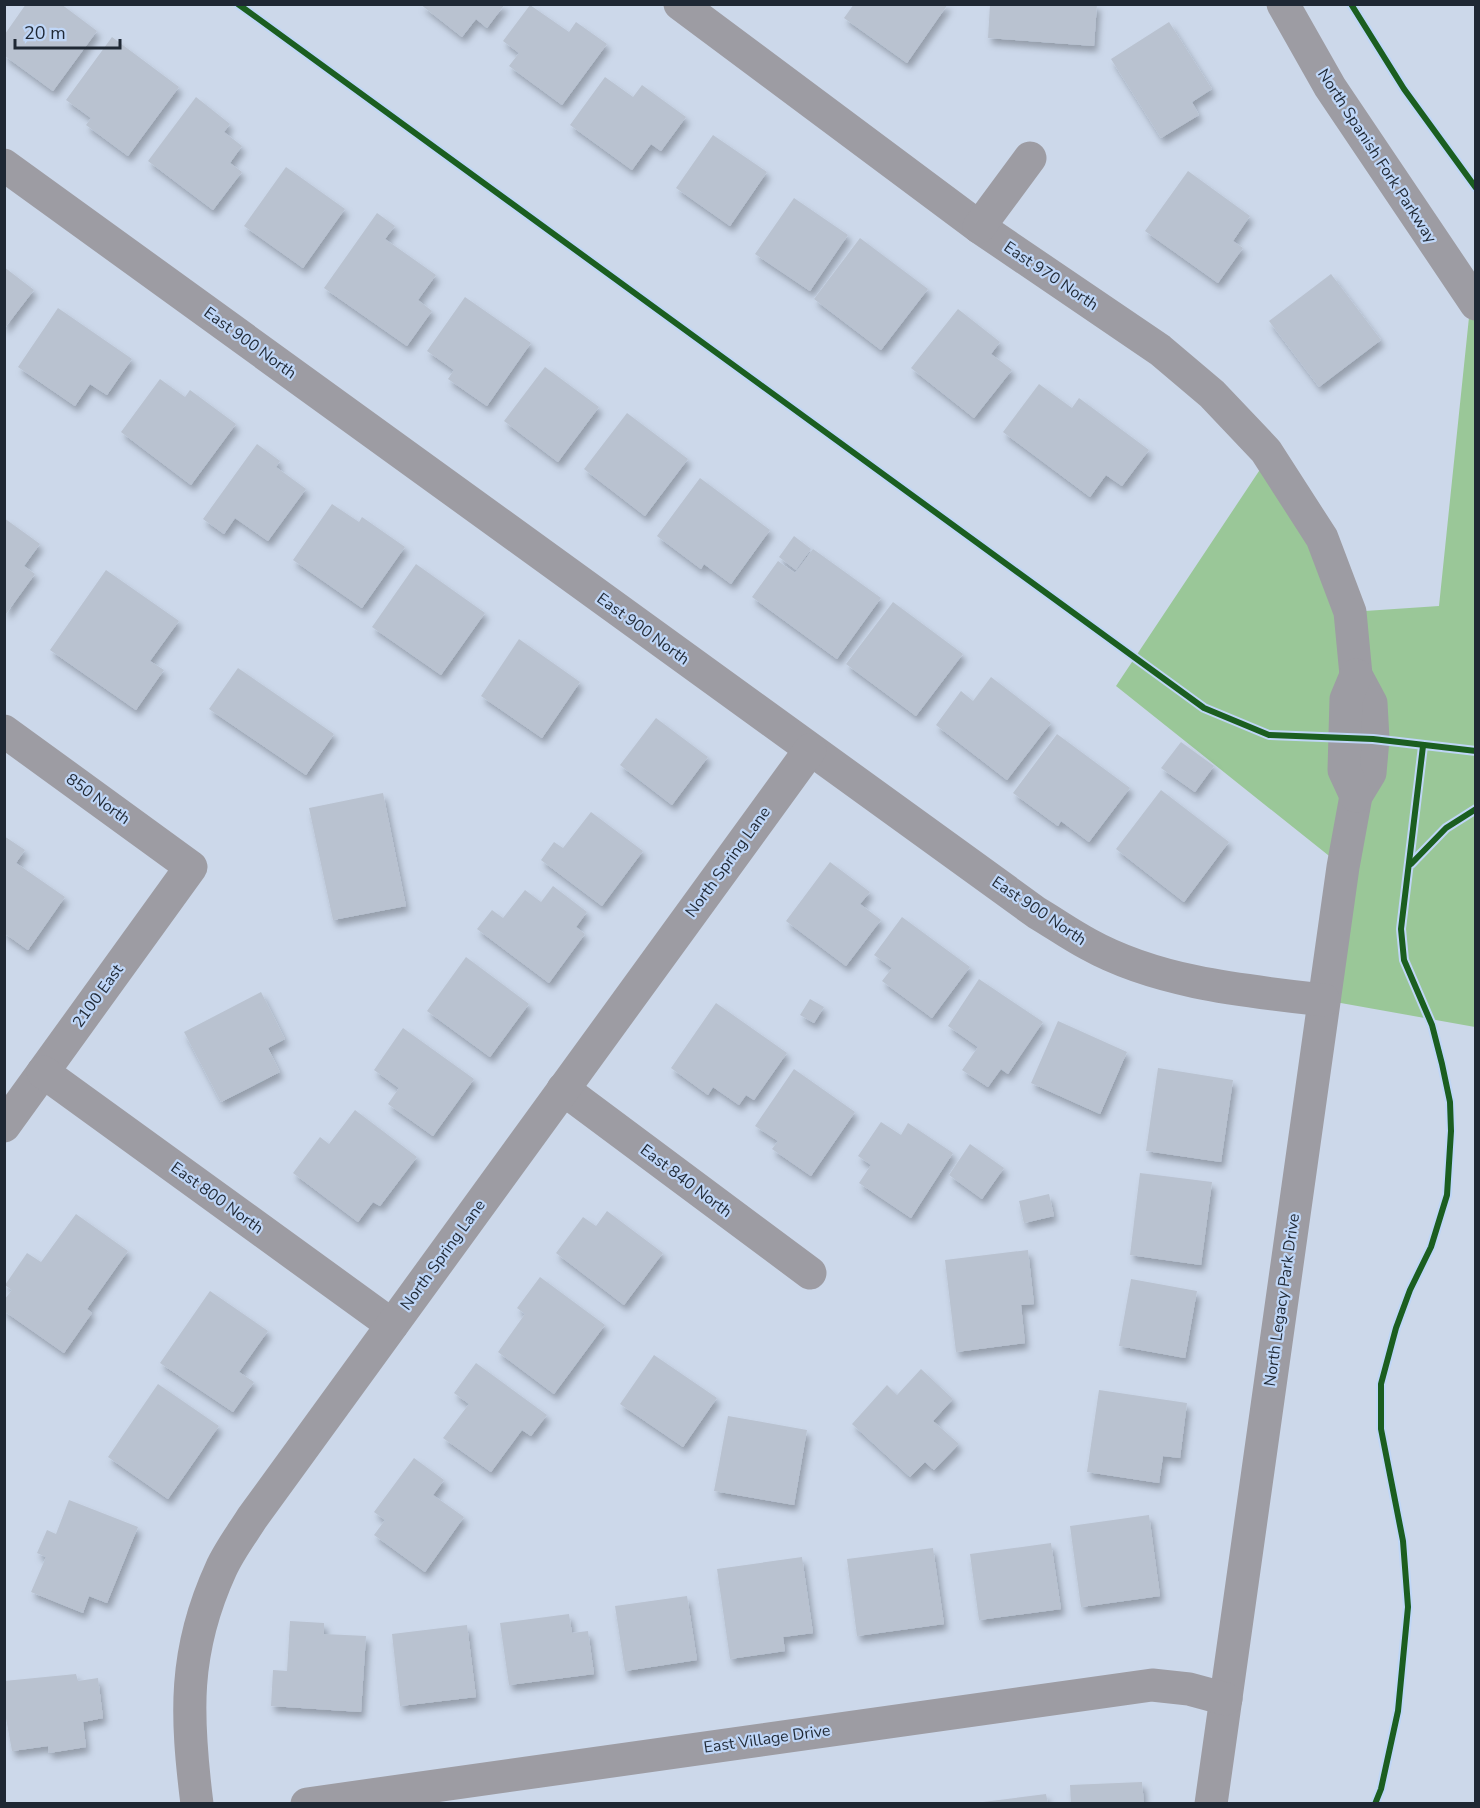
<svg xmlns="http://www.w3.org/2000/svg" width="1480" height="1808" viewBox="0 0 1480 1808" font-family="'Nunito Sans',sans-serif">
  <style>
    .green { fill: #9ac798 }
    .building { fill: #b9c2d0; filter: url(#shadow) }
    .lines { fill: none; stroke-linecap: round; stroke-linejoin: round }
    .minor { stroke: #9d9ca3; stroke-width: 33 }
    .tertiary { stroke: #9d9ca3; stroke-width: 33 }
    .cycleway-casing { stroke: #bfd6f7; stroke-width: 10 }
    .cycleway { stroke: #1b5e20; stroke-width: 6 }
    .labels { text-anchor: middle; dominant-baseline: central; stroke-width: 4.5; stroke-linejoin: round; paint-order: stroke }
    .street-label { font-size: 16px; fill: #1f2834; stroke: #bfd6f7 }
  </style>
  <defs>
    <filter id="shadow"><feDropShadow dx="3.5" dy="6" stdDeviation="3" flood-color="#0004"/></filter>
  </defs>
  <rect width="100%" height="100%" fill="#ccd8ea"/>
  <path class="green" d="M1471 298 1476 304 1475 1027 1324 1000 1343 867 1116 686 1273 450 1350 612 1439 606Z"/>
  <g class="building">
    <path d="M26 4H61L97 31 53 91 5 56V34Z"/>
    <path d="M420 4H505L487 28 476 19 462 37Z"/>
    <path d="M854 4H948L907 63 844 18Z"/>
    <path d="M990 4H1097L1094 46 988 38Z"/>
    <path d="M530 5 569 32 576 22 607 44 562 105 509 66 519 53 503 41Z"/>
    <path d="M1169 22 1212 89 1192 102 1199 115 1161 138 1111 59Z"/>
    <path d="M112 37 179 87 128 156 86 125 91 118 66 100Z"/>
    <path d="M605 77 633 97 642 85 686 117 661 151 651 144 632 170 570 125Z"/>
    <path d="M196 97 230 124 224 132 242 146 230 163 242 172 213 210 148 161Z"/>
    <path d="M713 135 767 172 730 226 676 188Z"/>
    <path d="M286 167 345 209 303 268 244 226Z"/>
    <path d="M1188 171 1250 216 1233 241 1243 248 1218 283 1145 231Z"/>
    <path d="M794 198 848 235 810 291 755 254Z"/>
    <path d="M377 213 395 226 385 239 436 275 418 300 432 311 407 346 324 288Z"/>
    <path d="M860 238 928 289 881 350 814 299Z"/>
    <path d="M4 267 34 290 4 329Z"/>
    <path d="M1331 274 1381 340 1319 387 1269 321Z"/>
    <path d="M465 297 531 343 487 406 448 379 454 370 427 351Z"/>
    <path d="M58 308 132 359 107 395 90 384 75 406 18 367Z"/>
    <path d="M958 309 1000 342 991 354 1012 370 974 418 911 368Z"/>
    <path d="M545 367 599 407 558 462 504 421Z"/>
    <path d="M160 379 185 397 190 390 236 424 191 485 121 432Z"/>
    <path d="M1039 384 1072 408 1079 398 1149 450 1122 486 1106 475 1090 497 1003 432Z"/>
    <path d="M627 413 688 459 645 516 584 469Z"/>
    <path d="M257 444 280 461 276 467 306 489 268 541 235 518 224 534 203 519Z"/>
    <path d="M700 478 770 530 731 584 704 564 701 569 657 536Z"/>
    <path d="M332 504 359 522 362 517 405 547 362 608 293 560Z"/>
    <path d="M4 518 40 544 24 566 35 574 6 614Z"/>
    <path d="M794 536 811 549 796 570 779 557Z"/>
    <path d="M813 549 881 598 837 659 752 597 778 561 795 573Z"/>
    <path d="M416 564 485 613 441 675 372 627Z"/>
    <path d="M106 570 179 621 150 661 164 670 136 710 50 650Z"/>
    <path d="M893 602 963 654 916 716 846 664Z"/>
    <path d="M519 639 580 682 542 738 481 696Z"/>
    <path d="M238 668 334 734 306 775 209 709Z"/>
    <path d="M991 677 1051 723 1007 780 936 725 961 691 973 701Z"/>
    <path d="M656 718 708 757 672 805 620 765Z"/>
    <path d="M1057 734 1130 788 1089 842 1061 821 1058 826 1013 793Z"/>
    <path d="M1181 742 1214 766 1195 792 1161 768Z"/>
    <path d="M1161 790 1229 842 1184 902 1116 849Z"/>
    <path d="M383 793 406 906 333 920 309 808Z"/>
    <path d="M591 812 643 851 602 906 541 860 554 842 563 848Z"/>
    <path d="M4 836 25 850 16 863 65 897 28 950 4 933Z"/>
    <path d="M830 862 870 892 860 904 881 920 846 966 786 921Z"/>
    <path d="M553 886 587 912 576 927 585 934 549 983 477 929 492 910 503 918 525 890 541 902Z"/>
    <path d="M902 917 970 967 932 1018 882 981 892 968 874 955Z"/>
    <path d="M466 957 529 1004 490 1057 427 1011Z"/>
    <path d="M979 979 1043 1022 1008 1074 1001 1069 988 1087 962 1070 978 1047 948 1026Z"/>
    <path d="M261 992 285 1039 268 1048 280 1072 221 1102 184 1032Z"/>
    <path d="M810 999 824 1007 814 1023 800 1015Z"/>
    <path d="M716 1003 787 1053 754 1100 746 1095 739 1105 713 1087 708 1095 671 1068Z"/>
    <path d="M1058 1021 1127 1052 1100 1114 1031 1083Z"/>
    <path d="M403 1028 474 1079 433 1136 388 1104 399 1088 374 1070Z"/>
    <path d="M1158 1068 1233 1080 1221 1162 1146 1151Z"/>
    <path d="M794 1069 855 1112 811 1176 772 1149 778 1141 755 1126Z"/>
    <path d="M355 1110 417 1157 380 1206 373 1202 358 1222 293 1173 320 1137 329 1144Z"/>
    <path d="M881 1122 901 1135 908 1123 953 1153 911 1218 859 1183 871 1165 858 1156Z"/>
    <path d="M970 1144 1004 1168 982 1199 949 1175Z"/>
    <path d="M1140 1173 1212 1182 1201 1265 1130 1255Z"/>
    <path d="M1049 1194 1054 1216 1024 1223 1019 1201Z"/>
    <path d="M607 1211 663 1253 624 1305 556 1253 583 1217 596 1226Z"/>
    <path d="M76 1214 128 1251 87 1309 92 1313 64 1353 4 1311V1300L12 1290 5 1285 27 1253 41 1262Z"/>
    <path d="M1028 1250 1034 1304 1021 1305 1025 1343 956 1352 945 1260Z"/>
    <path d="M540 1277 605 1325 554 1394 498 1352 525 1314 517 1308Z"/>
    <path d="M1131 1279 1197 1291 1185 1358 1119 1346Z"/>
    <path d="M210 1291 268 1331 239 1372 254 1382 233 1412 160 1363Z"/>
    <path d="M654 1355 717 1398 683 1447 620 1404Z"/>
    <path d="M476 1363 547 1415 531 1436 522 1430 491 1472 443 1438 469 1404 454 1393Z"/>
    <path d="M921 1369 953 1399 933 1421 959 1444 934 1470 925 1462 910 1477 852 1424 887 1385 897 1395Z"/>
    <path d="M158 1384 219 1426 168 1499 108 1457Z"/>
    <path d="M1099 1390 1187 1403 1180 1458 1163 1456 1159 1483 1087 1472Z"/>
    <path d="M728 1416 807 1430 794 1505 714 1491Z"/>
    <path d="M414 1458 444 1480 433 1495 464 1517 425 1572 374 1535 385 1520 374 1512Z"/>
    <path d="M69 1500 138 1527 107 1603 89 1596 83 1613 31 1592 46 1557 37 1553 47 1530 56 1534Z"/>
    <path d="M1149 1515 1160 1596 1081 1607 1070 1526Z"/>
    <path d="M1051 1543 1061 1609 979 1620 970 1554Z"/>
    <path d="M933 1548 944 1624 857 1636 847 1559Z"/>
    <path d="M802 1557 813 1633 783 1637 785 1651 730 1659 717 1569Z"/>
    <path d="M687 1596 697 1660 625 1671 615 1606Z"/>
    <path d="M569 1614 572 1633 588 1631 594 1674 509 1685 500 1623Z"/>
    <path d="M290 1621 324 1623V1634L366 1636 361 1712 271 1706 273 1670 287 1671Z"/>
    <path d="M467 1625 476 1697 400 1706 392 1634Z"/>
    <path d="M76 1674 78 1681 98 1678 103 1718 83 1722 86 1747 49 1753 48 1746 12 1751 4 1707V1681Z"/>
    <path d="M1142 1782 1144 1804H1071L1070 1785Z"/>
    <path d="M1046 1794 1048 1804H983V1802Z"/>
  </g>
  <g class="lines">
    <g class="minor">
      <path d="M680 4 979 227 1160 350 1212 394 1266 451 1322 538 1350 612 1356 675 1371 703 1373 739 1370 773 1356 796 1343 867 1211 1804"/>
      <path d="M4 165 1037 913C1054 923 1071 935 1088 944 1158 983 1246 991 1324 1000"/>
      <path d="M979 227 1030 158"/>
      <path d="M1356 675 1346 699 1344 770 1356 796"/>
      <path d="M4 731 191 867 4 1126"/>
      <path d="M43 1072 392 1325"/>
      <path d="M563 1089 810 1273"/>
      <path d="M197 1804C186 1716 183 1652 221 1569 229 1551 242 1534 252 1518L810 750"/>
      <path d="M307 1804 1152 1685 1189 1689 1226 1699"/>
    </g>
    <path class="tertiary" d="M1283 4 1330 87 1476 304"/>
    <defs>
      <g id="cycleway">
        <path d="M238 4 1204 708 1269 735 1373 739 1476 751"/>
        <path d="M1351 4 1404 89 1476 188"/>
        <path d="M1411 864 1446 828 1476 809"/>
        <path d="M1375 1804 1381 1789 1398 1711 1408 1607 1403 1541 1381 1429V1384L1396 1328 1410 1290 1431 1247 1447 1195 1451 1131 1450 1102 1442 1064 1432 1025 1404 960 1401 929 1423 746"/>
      </g>
    </defs>
    <use href="#cycleway" class="cycleway-casing"/>
    <use href="#cycleway" class="cycleway"/>
  </g>
  <g class="labels">
    <g class="street-label">
      <text transform="translate(1377 156) rotate(57)">North Spanish Fork Parkway</text>
      <text transform="translate(1051 276) rotate(34)">East 970 North</text>
      <text transform="translate(250 343) rotate(36)">East 900 North</text>
      <text transform="translate(643 629) rotate(36)">East 900 North</text>
      <text transform="translate(98 799) rotate(36)">850 North</text>
      <text transform="translate(728 862) rotate(-54)">North Spring Lane</text>
      <text transform="translate(1039 911) rotate(34)">East 900 North</text>
      <text transform="translate(98 996) rotate(-54)">2100 East</text>
      <text transform="translate(686 1181) rotate(37)">East 840 North</text>
      <text transform="translate(217 1198) rotate(36)">East 800 North</text>
      <text transform="translate(443 1255) rotate(-54)">North Spring Lane</text>
      <text transform="translate(1282 1300) rotate(-82)">North Legacy Park Drive</text>
      <text transform="translate(767 1739) rotate(-8)">East Village Drive</text>
    </g>
  </g>
  <rect width="1480" height="1808" fill="none" stroke="#1f2834" stroke-width="12"/>
  <path d="M15 39v9h105v-9" fill="none" stroke="#1f2834" stroke-width="3"/>
  <text x="24" y="39" font-size="18" fill="#1f2834" stroke="#bfd6f7" stroke-width="4.5" paint-order="stroke">20 m</text>
</svg>
